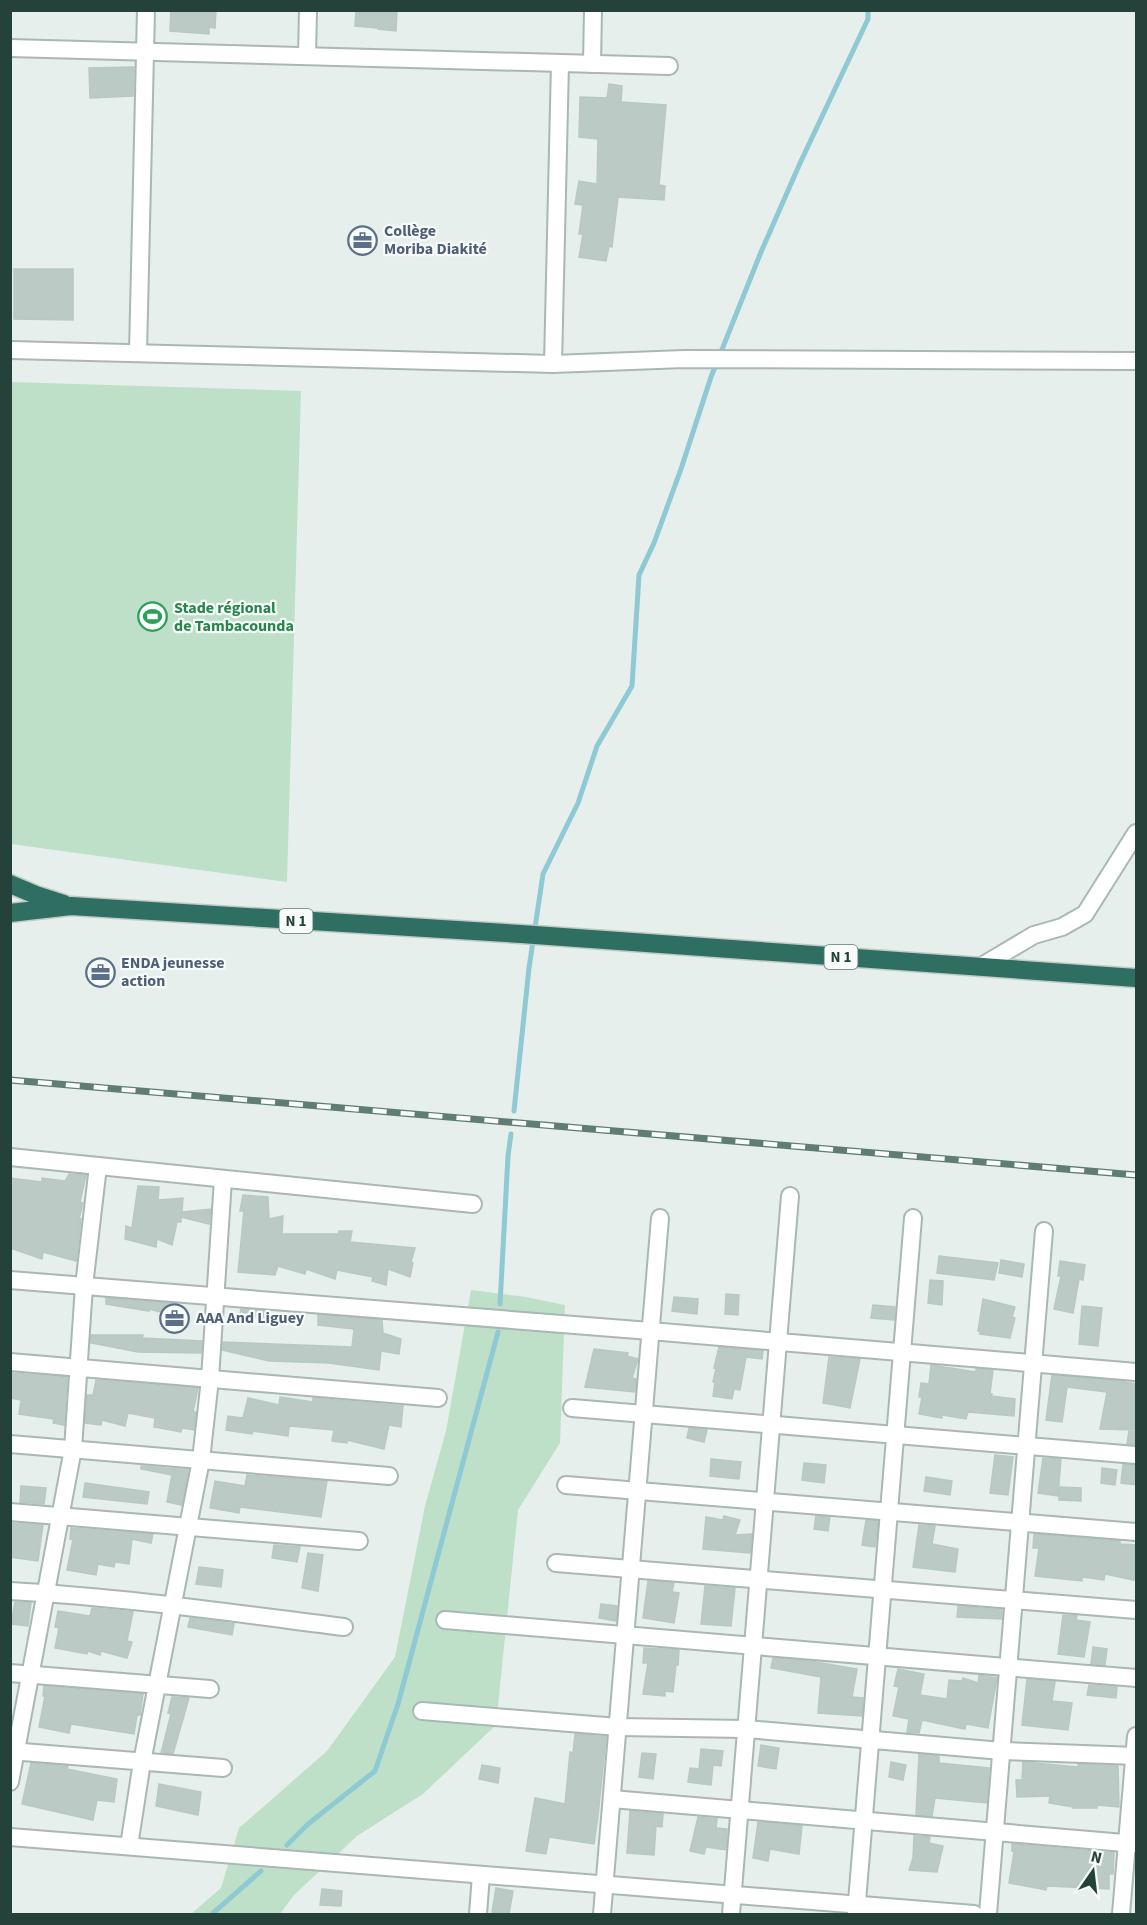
<svg xmlns="http://www.w3.org/2000/svg" width="1147" height="1925" viewBox="0 0 1147 1925" font-family="'Source Sans 3',sans-serif">
  <style>
    .green { fill: #bfe0c8 }
    .lines { fill: none; stroke-linecap: round; stroke-linejoin: round }
    .stream { stroke: #8ec9d4; stroke-width: 5 }
    .building { fill: #bbcac4; stroke: #b8c9c2; stroke-width: 1.5 }
    .minor-casing { stroke: #a8b8b2; stroke-width: 20 }
    .highway-casing { stroke: #c2cac8; stroke-width: 21 }
    .minor { stroke: #fff; stroke-width: 16 }
    .highway { stroke: #2f6f62; stroke-width: 18 }
    .rail-casing { stroke: #5f7d75; stroke-width: 7 }
    .rail { stroke: #f7fbf9; stroke-width: 4.5; stroke-dasharray: 14; stroke-linecap: butt }
    .labels { text-anchor: middle; dominant-baseline: central; stroke-width: 4.5; stroke-linejoin: round; paint-order: stroke }
    .shield { fill: #f7fbf9; stroke: #637a73; stroke-width: 1.5 }
    .shield-label { font-size: 15px; font-weight: bold; fill: #24423a }
    .service-label { font-size: 16px; font-weight: bold; fill: #4e5e75; stroke: #f7fbf9; text-anchor: start }
    .leisure-label { font-size: 16px; font-weight: bold; fill: #27864d; stroke: #f7fbf9; text-anchor: start }
  </style>
  <rect width="100%" height="100%" fill="#e6efeb"/>
  <g class="green">
    <path d="M11 382 301 391 287 882 11 844Z"/>
    <path d="M471 1290 526 1297 565 1305 560 1443 518 1510 496 1725 423 1794 357 1836 294 1895 280 1914H191L221 1888 239 1828 327 1751 395 1657 425 1506 446 1431Z"/>
  </g>
  <g class="lines">
    <g class="stream">
      <path d="M514 1111 529 968 543 874 578 803 597 746 632 686 639 575 654 543 681 469 711 377 761 252 801 161 868 19V10"/>
      <path d="M500 1304 508 1156 511 1134"/>
      <path d="M287 1845 308 1824 375 1771 398 1704 498 1332"/>
      <path d="M212 1914 261 1871"/>
    </g>
  </g>
  <g class="building">
    <path d="M171 10H216L215 28 209 27V34L170 31Z"/>
    <path d="M356 10H397L396 31 378 29V28L355 26Z"/>
    <path d="M134 67 133 96 90 98 89 68Z"/>
    <path d="M609 84 622 86 621 102 666 105 659 185 665 186 664 200 618 197 612 247 609 246 606 261 579 257 583 234H579L583 205 575 204 579 181 597 184 598 139 579 137 580 97 607 98Z"/>
    <path d="M14 269H73V320L14 319Z"/>
    <path d="M69 1174 86 1175 80 1202 83 1203 79 1219H81L76 1261 43 1252 42 1259 10 1248V1178L42 1182V1178L65 1181Z"/>
    <path d="M138 1186 159 1187 158 1200 183 1198 182 1212 211 1209 209 1224 181 1217V1222H177L172 1245 157 1239 156 1247 125 1239 126 1226 132 1228Z"/>
    <path d="M243 1195 268 1197 269 1219 283 1216 282 1234H338L339 1231H352L350 1242 415 1248 411 1262 413 1263 410 1277 388 1269 386 1285 372 1281 373 1277 337 1270 335 1279 306 1269 305 1274 278 1266 275 1275 238 1272 244 1211H240Z"/>
    <path d="M939 1256 998 1263 994 1280 937 1273Z"/>
    <path d="M1001 1260 1024 1264 1022 1277 999 1273Z"/>
    <path d="M1060 1261 1085 1265 1083 1280 1079 1279 1073 1313 1054 1309 1061 1276H1058Z"/>
    <path d="M930 1280 943 1281 942 1305 928 1303Z"/>
    <path d="M726 1294 739 1295 738 1315 725 1314Z"/>
    <path d="M674 1297 698 1299 697 1314 672 1311Z"/>
    <path d="M106 1298 171 1303 168 1314 149 1309V1311L106 1304Z"/>
    <path d="M983 1299 1015 1307 1012 1317 1015 1318 1010 1338 980 1334V1331H978Z"/>
    <path d="M873 1305 895 1307 894 1320 871 1318Z"/>
    <path d="M1082 1306 1102 1308 1098 1346 1079 1344Z"/>
    <path d="M241 1309 270 1311 268 1318 240 1314Z"/>
    <path d="M318 1315 382 1320 383 1333 401 1339 399 1354 381 1351 379 1370 329 1363 269 1361 222 1350 223 1342 352 1347 354 1329 318 1325Z"/>
    <path d="M91 1335H143L142 1338 202 1341 201 1353 138 1352 91 1343Z"/>
    <path d="M719 1347 763 1351 762 1359 746 1357 740 1390 734 1389 732 1399 713 1396 715 1382H713L716 1368H714Z"/>
    <path d="M594 1349 628 1353 627 1356 638 1359 632 1378 636 1379 635 1392 585 1387Z"/>
    <path d="M829 1357 860 1359 850 1408 823 1403Z"/>
    <path d="M931 1365 976 1372V1369L993 1370 990 1394H992L991 1396 1015 1399 1014 1416 968 1412 966 1419 942 1415V1418L919 1414 922 1397H919L921 1383 929 1384Z"/>
    <path d="M10 1373 67 1377 64 1425 53 1423 54 1419 19 1414 21 1400 10 1398Z"/>
    <path d="M1052 1375 1119 1381 1137 1384 1135 1430 1100 1429 1107 1392 1067 1387 1062 1422 1046 1420Z"/>
    <path d="M96 1380 198 1388 193 1412H196L194 1430 182 1428 181 1432 154 1427 155 1418 128 1413 125 1426 102 1420 101 1425 85 1423 87 1395H93Z"/>
    <path d="M280 1397 313 1402V1398L403 1406 401 1427 389 1425 384 1449 347 1440V1443L332 1441 334 1430 289 1426 288 1436 253 1431 252 1434 226 1430 228 1416 243 1418 248 1398 279 1405Z"/>
    <path d="M689 1428 707 1430 704 1442 687 1438Z"/>
    <path d="M1129 1431 1137 1432V1444H1127Z"/>
    <path d="M995 1455 1013 1457 1008 1495 990 1493Z"/>
    <path d="M1043 1458 1061 1459 1058 1496 1038 1493Z"/>
    <path d="M711 1459 741 1462 739 1479 710 1476Z"/>
    <path d="M804 1463 826 1465 824 1483 802 1480Z"/>
    <path d="M1123 1464 1137 1465V1485L1121 1483Z"/>
    <path d="M141 1466 188 1470 182 1505 167 1502 172 1475 141 1469Z"/>
    <path d="M1102 1468 1117 1470 1115 1485 1101 1483Z"/>
    <path d="M247 1475 327 1481 321 1517 240 1507 239 1513 210 1508 215 1481 245 1486Z"/>
    <path d="M926 1477 952 1481 950 1495 924 1491Z"/>
    <path d="M85 1483 149 1492 147 1504 83 1497Z"/>
    <path d="M21 1486 46 1488 44 1504 20 1502Z"/>
    <path d="M1059 1487 1081 1488V1501L1059 1500Z"/>
    <path d="M724 1516 740 1520 735 1535 752 1534 750 1553 703 1549 706 1517 723 1520Z"/>
    <path d="M816 1516 830 1517 828 1531 814 1529Z"/>
    <path d="M866 1520 878 1521 875 1547 862 1545Z"/>
    <path d="M10 1523 43 1525 38 1561 10 1557Z"/>
    <path d="M919 1525 935 1526 932 1544 958 1549 955 1572 913 1567Z"/>
    <path d="M71 1528 153 1534 151 1543 132 1539 129 1564 115 1562 114 1567 98 1564 96 1575 67 1570 73 1540 70 1539Z"/>
    <path d="M1034 1534 1120 1541V1544L1137 1545V1567L1134 1580 1105 1574 1104 1580 1082 1577V1581L1035 1576 1039 1548H1033Z"/>
    <path d="M274 1545 300 1547 297 1562 272 1558Z"/>
    <path d="M308 1553 323 1555 318 1591 302 1588Z"/>
    <path d="M199 1567 223 1570 221 1587 196 1584Z"/>
    <path d="M648 1581 674 1583 672 1592 679 1593 674 1623 643 1618Z"/>
    <path d="M705 1586 735 1588 731 1626 701 1624Z"/>
    <path d="M15 1602 31 1603 28 1626 11 1624Z"/>
    <path d="M601 1604 617 1606 616 1621 599 1618Z"/>
    <path d="M958 1606 1002 1610V1619L957 1617Z"/>
    <path d="M92 1608 133 1612 127 1641 132 1642 127 1658 101 1651 100 1655 88 1651 87 1654 55 1648 59 1628 55 1627 58 1611 90 1616Z"/>
    <path d="M1063 1615 1077 1616 1076 1620 1090 1622 1084 1657 1058 1654Z"/>
    <path d="M190 1618 234 1624 232 1635 188 1627Z"/>
    <path d="M1093 1647 1107 1649 1105 1665 1091 1664Z"/>
    <path d="M644 1648 679 1650 678 1665H676L673 1692 665 1691V1696L643 1694 648 1663H643Z"/>
    <path d="M773 1658 810 1661 857 1669 852 1697 863 1698 862 1716 818 1713 821 1677 771 1668Z"/>
    <path d="M898 1669 924 1674 920 1695 947 1699 949 1680 962 1681 963 1678 978 1683 979 1675 997 1678 988 1728 966 1724 965 1729 922 1720 919 1733 907 1732 909 1719 893 1716 899 1687 894 1686Z"/>
    <path d="M1027 1679 1055 1682 1052 1701 1072 1703 1068 1730 1022 1725Z"/>
    <path d="M1089 1685 1117 1687 1116 1698 1087 1695Z"/>
    <path d="M44 1686 143 1694 140 1715H137L134 1734 71 1724 69 1733 39 1727 45 1696H43Z"/>
    <path d="M172 1697 189 1698 173 1754 161 1753 171 1714 168 1713Z"/>
    <path d="M575 1734 606 1737 598 1816 594 1844 549 1837 546 1854 526 1851 535 1798 565 1804 570 1752 573 1753Z"/>
    <path d="M761 1745 779 1748 776 1769 758 1766Z"/>
    <path d="M701 1749 723 1751 721 1766 713 1765 711 1785 688 1782 690 1768 699 1769Z"/>
    <path d="M642 1753 656 1754 653 1779 639 1777Z"/>
    <path d="M919 1754 939 1756V1763L989 1768 987 1803 935 1798 932 1816 916 1815Z"/>
    <path d="M891 1762 906 1765 903 1780 889 1777Z"/>
    <path d="M1023 1762 1078 1767V1764L1118 1766 1119 1807 1097 1805V1808H1073V1807L1049 1803 1050 1796 1017 1797 1016 1780H1022Z"/>
    <path d="M31 1763 68 1766 67 1769 117 1779 114 1802 97 1800 93 1820 22 1804Z"/>
    <path d="M482 1765 500 1768 498 1783 479 1779Z"/>
    <path d="M159 1784 201 1792 198 1815 156 1806Z"/>
    <path d="M630 1811 663 1814 662 1827 656 1826 654 1855 627 1853Z"/>
    <path d="M698 1817 717 1819 716 1828 727 1829 726 1850 706 1847 704 1854 690 1851Z"/>
    <path d="M758 1822 802 1826 799 1854 770 1849 768 1861 753 1858Z"/>
    <path d="M914 1836 930 1837 929 1843 943 1846 937 1872 909 1870 913 1858Z"/>
    <path d="M1012 1844 1114 1853 1113 1874H1109V1889L1047 1886 1046 1890 1009 1883 1014 1852 1012 1851Z"/>
    <path d="M496 1888 513 1891 509 1914 492 1912Z"/>
    <path d="M322 1889 342 1891 341 1906 320 1905Z"/>
  </g>
  <g class="lines">
    <defs>
      <g id="minor">
        <path d="M10 48 669 66"/>
        <path d="M307 56 308 10"/>
        <path d="M592 64 593 10"/>
        <path d="M10 350 553 364 684 359 1136 361"/>
        <path d="M138 353 146 10"/>
        <path d="M553 364 560 63"/>
        <path d="M980 967 1034 935 1062 927 1085 914 1136 833"/>
        <path d="M10 1157 473 1204"/>
        <path d="M10 1280 650 1331 1136 1372"/>
        <path d="M10 1362 438 1398"/>
        <path d="M572 1408 1136 1455"/>
        <path d="M10 1444 389 1476"/>
        <path d="M566 1485 1136 1532"/>
        <path d="M10 1512 359 1541"/>
        <path d="M556 1563 1136 1610"/>
        <path d="M10 1591C122 1597 233 1613 344 1627"/>
        <path d="M445 1620 1136 1678"/>
        <path d="M10 1673 210 1689"/>
        <path d="M422 1711 618 1727 746 1729 1002 1751 1136 1756"/>
        <path d="M10 1751 223 1768"/>
        <path d="M10 1782 73 1449 84 1286 98 1166"/>
        <path d="M612 1799 1136 1844"/>
        <path d="M10 1837 974 1914"/>
        <path d="M129 1846 142 1762 201 1460 210 1379 223 1179"/>
        <path d="M478 1914 481 1875"/>
        <path d="M602 1914 660 1218"/>
        <path d="M731 1914 790 1196"/>
        <path d="M856 1914 913 1218"/>
        <path d="M988 1914 1044 1231"/>
        <path d="M1121 1914 1136 1736"/>
      </g>
      <g id="highway">
        <path d="M10 884 36 895 64 904"/>
        <path d="M10 913 71 906 521 934 1136 978"/>
      </g>
    </defs>
    <use href="#minor" class="minor-casing"/>
    <use href="#highway" class="highway-casing"/>
    <use href="#minor" class="minor"/>
    <use href="#highway" class="highway"/>
    <defs>
      <path id="rail" d="M10 1080 1136 1175"/>
    </defs>
    <use href="#rail" class="rail-casing"/>
    <use href="#rail" class="rail"/>
  </g>
  <defs>
    <symbol id="office-ring" viewBox="-11 -11 22 22"><circle r="9.5" fill="#f7fbf9" stroke="#5c6f8a" stroke-width="1.5"/><path d="M-6-3h4V-5.5h4V-3h4V5H-6ZM-1-4.5V-3h2v-1.5ZM-6 0V1H6V0Z" fill="#5c6f8a"/></symbol>
    <symbol id="stadium-ring" viewBox="-11 -11 22 22"><circle r="9.5" fill="#f7fbf9" stroke="#2e9e5b" stroke-width="1.5"/><path d="M0-5a6.5 5 0 1 0 0 10a6.5 5 0 1 0 0-10ZM-3.5-1.8h7v3.6h-7Z" fill="#2e9e5b"/></symbol>
  </defs>
  <g fill-rule="evenodd">
    <use href="#office-ring" x="346" y="224" width="33" height="33"/>
    <use href="#stadium-ring" x="136" y="600" width="33" height="33"/>
    <use href="#office-ring" x="84" y="956" width="33" height="33"/>
    <use href="#office-ring" x="158" y="1302" width="33" height="33"/>
  </g>
  <g class="labels">
    <g class="shield">
      <rect x="279.5" y="909" width="33" height="24" rx="4.5"/>
      <rect x="824.5" y="945" width="33" height="24" rx="4.5"/>
    </g>
    <g class="shield-label">
      <text x="296" y="921">N 1</text>
      <text x="841" y="957">N 1</text>
    </g>
    <g class="service-label">
      <text x="384" y="231">Collège<tspan x="384" dy="18">Moriba Diakité</tspan></text>
      <text x="121" y="963">ENDA jeunesse<tspan x="121" dy="18">action</tspan></text>
      <text x="196" y="1318">AAA And Liguey</text>
    </g>
    <g class="leisure-label">
      <text x="174" y="608">Stade régional<tspan x="174" dy="18">de Tambacounda</tspan></text>
    </g>
  </g>
  <rect width="1147" height="1925" fill="none" stroke="#24423a" stroke-width="24"/>
  <g transform="translate(1093 1871) rotate(14)" stroke="#f7fbf9" stroke-width="4.5" paint-order="stroke">
  <path d="M0-4.5L10 22L0 15L-10 22Z" fill="#24423a"/>
  <text y="-9" font-size="16" font-weight="bold" text-anchor="middle" fill="#24423a">N</text>
  </g>
</svg>
